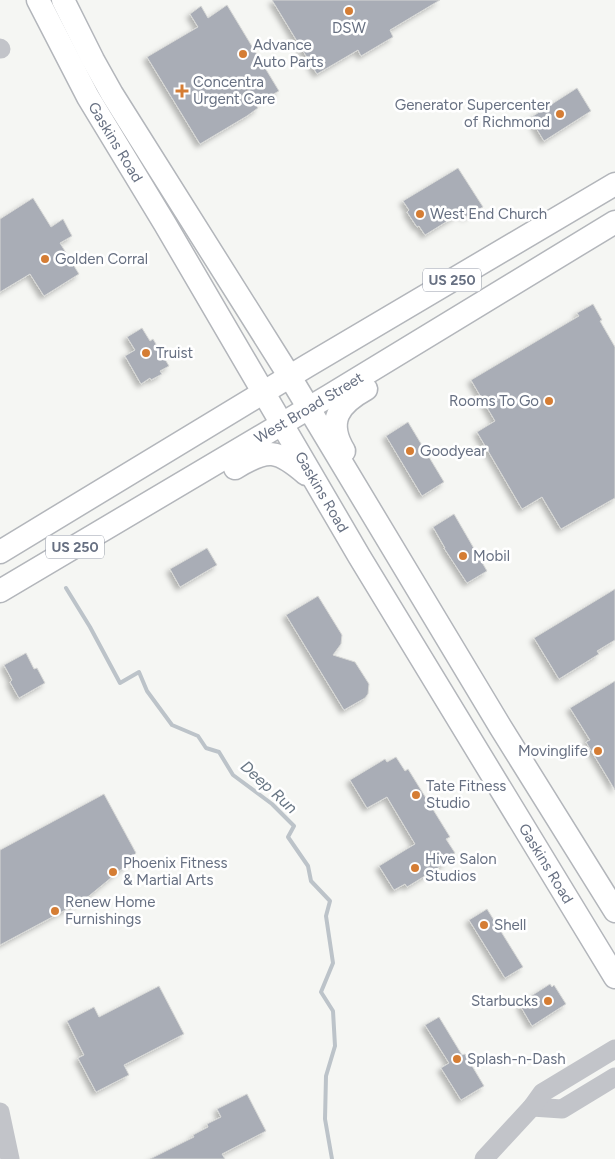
<svg xmlns="http://www.w3.org/2000/svg" width="615" height="1159" viewBox="0 0 615 1159" font-family="Figtree,sans-serif">
  <style>
    .lines { fill: none; stroke-linecap: round; stroke-linejoin: round }
    .stream { stroke: #bcc3c9; stroke-width: 4 }
    .building { fill: #a9adb6; stroke: #d7d8d6; filter: url(#shadow) }
    .major-casing { stroke: #b3b6bb; stroke-width: 25 }
    .minor { stroke: #c2c4c9; stroke-width: 19 }
    .major { stroke: #fff; stroke-width: 22 }
    .poi-dot { fill: #d57d34; stroke: #fff; stroke-width: 2 }
    .labels { text-anchor: middle; dominant-baseline: central; stroke-width: 5; stroke-linejoin: round; paint-order: stroke }
    .shield { fill: #fff; stroke: #959ba8; stroke-width: 1 }
    .shield-label { font-size: 14px; font-weight: bold; fill: #677082 }
    .poi-label { font-size: 15px; fill: #677082; stroke: #fff; text-anchor: start }
    .street-label { font-size: 15px; fill: #677082; stroke: #fff }
    .water-label { font-size: 16px; font-style: italic; fill: #697785; stroke: #fff }
  </style>
  <defs>
    <filter id="shadow"><feDropShadow dx="-3.5" dy="3.5" stdDeviation="2.5" flood-color="#0004"/></filter>
  </defs>
  <rect width="100%" height="100%" fill="#f5f6f3"/>
  <g class="lines">
    <path class="stream" d="M66 588 90 627 120 683 139 672 147 691 172 725 198 736 206 748 219 752 233 775 272 804 294 826 288 837 308 866 311 881 330 901 326 916 333 963 321 992 333 1011 335 1046 326 1076 325 1119 332 1159"/>
  </g>
  <g class="building">
    <path d="M272 0H440L390 30 393 37 361 56 358 50 317 74Z"/>
    <path d="M227 5 279 91 256 104 258 108 247 116 200 144 147 57 198 27 190 14 201 6 208 18Z"/>
    <path d="M577 88 591 111 544 141 530 118Z"/>
    <path d="M458 168 483 207 465 217 462 212 425 235 419 226 417 227 407 212 409 210 403 201Z"/>
    <path d="M33 198 51 227 63 219 72 236 60 243 79 274 44 296 30 274 0 292V219Z"/>
    <path d="M593 304 602 320 600 321 615 347V498L561 529 542 497 522 509 477 432 495 421 471 380 579 316 577 313Z"/>
    <path d="M142 328 150 341 153 339 169 366 160 371 162 374 151 380 150 378 141 384 125 356 135 350 127 337Z"/>
    <path d="M408 422 444 482 422 496 386 436Z"/>
    <path d="M454 514 487 571 467 583 444 548H445L433 527Z"/>
    <path d="M207 548 217 565 180 587 170 569Z"/>
    <path d="M615 589V640L597 651 599 654 559 679 534 638Z"/>
    <path d="M318 596 342 635 341 644 333 655 355 662 369 684 368 694 365 698 344 710 286 615Z"/>
    <path d="M26 653 34 669 37 668 45 683 19 698 10 682 12 680 4 665Z"/>
    <path d="M615 681V790L586 742 590 740 570 708Z"/>
    <path d="M396 757 405 771 408 769 450 837 446 839 455 853 444 860 446 863 407 887 405 884 394 890 379 866 415 844 387 797 367 808 350 780 385 759 387 762Z"/>
    <path d="M104 794 136 853 132 857 134 859 84 900 0 945V850Z"/>
    <path d="M487 909 523 967 505 978 469 920Z"/>
    <path d="M550 984 552 987 554 985 566 1004 532 1026 521 1007H522L520 1003Z"/>
    <path d="M159 986 184 1034 124 1065 129 1075 96 1092 78 1058 84 1055 67 1021 94 1007 99 1017Z"/>
    <path d="M439 1017 462 1055 465 1054 484 1086 461 1100 441 1068 449 1063 425 1025Z"/>
    <path d="M247 1094 266 1131 222 1154 225 1159H150L194 1137 193 1135 208 1127 207 1124 221 1117 217 1109Z"/>
  </g>
  <g class="lines">
    <defs>
      <g id="major">
        <path id="s1" d="M38 0 88 97 165 224 359 556 615 977"/>
        <path d="M63 0 93 60 112 94 290 377 501 728 615 911"/>
        <path d="M344 451C326 421 339 404 366 389"/>
        <path d="M235 468C268 448 277 449 306 474"/>
        <path d="M0 552 307 366 615 184"/>
        <path id="s2" d="M0 591 329 396 615 222"/>
      </g>
    </defs>
    <use href="#major" class="major-casing"/>
    <g class="minor">
      <path d="M0 48 1 49"/>
      <path d="M532 1107 562 1109 615 1077"/>
      <path d="M0 1112 10 1159"/>
      <path d="M484 1159 532 1107 542 1093 615 1049"/>
    </g>
    <use href="#major" class="major"/>
  </g>
  <g class="poi-dot">
    <circle cx="349" cy="11" r="5"/>
    <circle cx="243" cy="54" r="5"/>
    <path d="M179.5 83.5h5v5h5v5h-5v5h-5v-5h-5v-5h5z"/>
    <circle cx="560" cy="114" r="5"/>
    <circle cx="420" cy="214" r="5"/>
    <circle cx="45" cy="259" r="5"/>
    <circle cx="146" cy="353" r="5"/>
    <circle cx="549" cy="401" r="5"/>
    <circle cx="410" cy="451" r="5"/>
    <circle cx="463" cy="556" r="5"/>
    <circle cx="598" cy="751" r="5"/>
    <circle cx="416" cy="795" r="5"/>
    <circle cx="415" cy="868" r="5"/>
    <circle cx="113" cy="872" r="5"/>
    <circle cx="55" cy="911" r="5"/>
    <circle cx="484" cy="925" r="5"/>
    <circle cx="548" cy="1001" r="5"/>
    <circle cx="457" cy="1059" r="5"/>
  </g>
  <g class="labels">
    <g class="shield">
      <rect x="423" y="268.5" width="58" height="23" rx="4"/>
      <rect x="46" y="535.5" width="58" height="23" rx="4"/>
    </g>
    <g class="shield-label">
      <text x="452" y="280">US 250</text>
      <text x="75" y="547">US 250</text>
    </g>
    <g class="poi-label">
      <text x="349" y="28" text-anchor="middle">DSW</text>
      <text x="253" y="45">Advance<tspan x="253" dy="17">Auto Parts</tspan></text>
      <text x="193" y="82">Concentra<tspan x="193" dy="17">Urgent Care</tspan></text>
      <text x="550" y="105" text-anchor="end">Generator Supercenter<tspan x="550" dy="17">of Richmond</tspan></text>
      <text x="430" y="214">West End Church</text>
      <text x="55" y="259">Golden Corral</text>
      <text x="156" y="353">Truist</text>
      <text x="539" y="401" text-anchor="end">Rooms To Go</text>
      <text x="420" y="451">Goodyear</text>
      <text x="473" y="556">Mobil</text>
      <text x="588" y="751" text-anchor="end">Movinglife</text>
      <text x="426" y="786">Tate Fitness<tspan x="426" dy="17">Studio</tspan></text>
      <text x="425" y="859">Hive Salon<tspan x="425" dy="17">Studios</tspan></text>
      <text x="123" y="863">Phoenix Fitness<tspan x="123" dy="17">&amp; Martial Arts</tspan></text>
      <text x="65" y="902">Renew Home<tspan x="65" dy="17">Furnishings</tspan></text>
      <text x="494" y="925">Shell</text>
      <text x="538" y="1001" text-anchor="end">Starbucks</text>
      <text x="467" y="1059">Splash-n-Dash</text>
    </g>
    <g class="street-label">
      <text stroke="none"><textPath href="#s1" startOffset="162">Gaskins Road</textPath></text>
      <text stroke="none"><textPath href="#s2" startOffset="359">West Broad Street</textPath></text>
      <text stroke="none"><textPath href="#s1" startOffset="568">Gaskins Road</textPath></text>
      <text stroke="none"><textPath href="#s1" startOffset="1002">Gaskins Road</textPath></text>
    </g>
    <g class="water-label">
      <text transform="translate(269 787) rotate(42)">Deep Run</text>
    </g>
  </g>
</svg>
